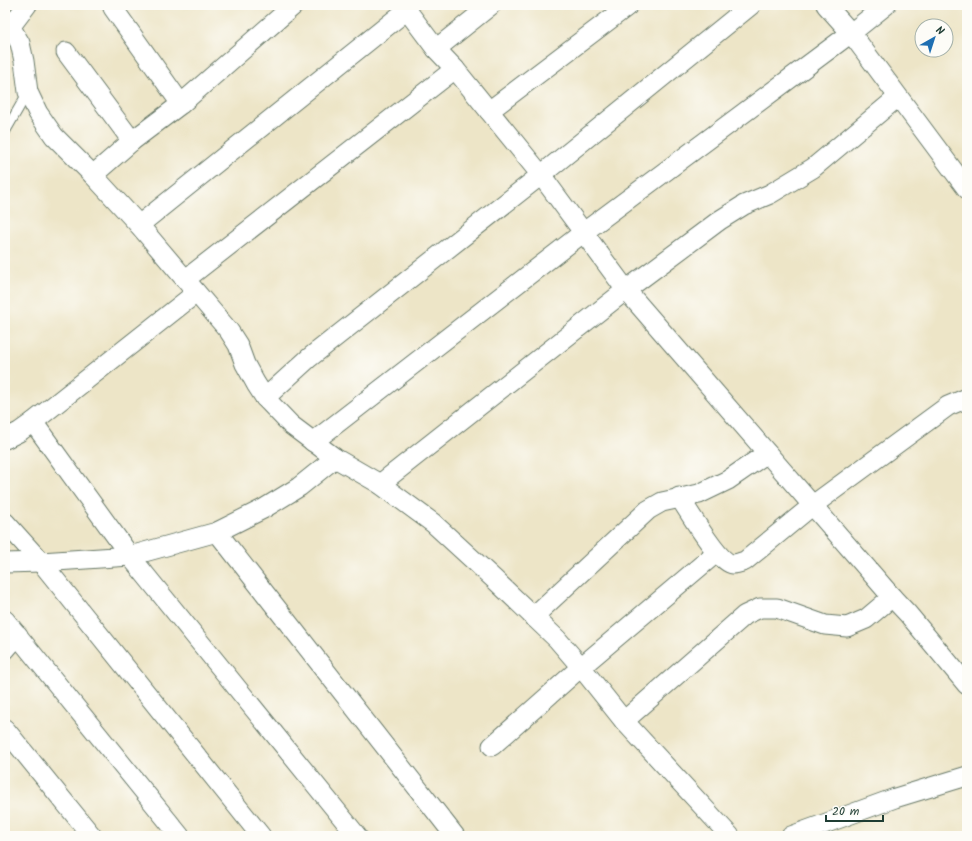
<svg xmlns="http://www.w3.org/2000/svg" width="972" height="841" viewBox="0 0 972 841" font-family="Kalam,sans-serif">
  <style>
    .lines { fill: none; stroke-linecap: round; stroke-linejoin: round }
    .service-casing { stroke: #677867; stroke-width: 11 }
    .minor-casing { stroke: #677867; stroke-width: 21 }
    .service { stroke: #fff; stroke-width: 9 }
    .minor { stroke: #fff; stroke-width: 19 }
  </style>
  <rect width="100%" height="100%" fill="#fdfcf7"/>
  <filter id="ink" filterUnits="userSpaceOnUse"><feTurbulence type="fractalNoise" baseFrequency=".025" numOctaves="2"/><feDisplacementMap in="SourceGraphic" scale="8" xChannelSelector="R" yChannelSelector="G"/><feConvolveMatrix kernelMatrix="1 2 1 2 8 2 1 2 1" color-interpolation-filters="sRGB"/></filter>
  <filter id="wash" filterUnits="userSpaceOnUse"><feTurbulence type="fractalNoise" baseFrequency=".012" numOctaves="4" result="noise"/><feDisplacementMap in="SourceGraphic" scale="16" xChannelSelector="R" yChannelSelector="G"/><feGaussianBlur stdDeviation="0.9" result="paint"/><feColorMatrix in="noise" values="0 0 0 0 0 0 0 0 0 0 0 0 0 0 0 0 0 1.4 0 .05"/><feComposite in="paint" operator="in"/></filter>
  <g filter="url(#wash)">
    <rect width="100%" height="100%" fill="#ede5c7"/>
  </g>
  <g filter="url(#ink)">
    <g class="lines">
      <defs>
        <path id="service" d="M5 132 28 92"/>
        <g id="minor">
          <path d="M403 5 436 49 455 69 541 175 626 290 892 597 908 614 967 685"/>
          <path d="M826 5 851 33 967 189"/>
          <path d="M113 8 181 104"/>
          <path d="M10 26 20 43 24 61 28 92 38 113 54 136 93 175 139 225 229 331 238 345 245 364 256 384 265 398 291 425 335 458 380 484 433 523 494 579 557 639 581 667 624 721 730 836"/>
          <path d="M5 34 27 5"/>
          <path d="M436 49 491 5"/>
          <path d="M66 52 132 141"/>
          <path d="M489 111 629 5"/>
          <path d="M93 175 132 141 181 104 294 5"/>
          <path d="M139 225 407 10"/>
          <path d="M186 279 455 69"/>
          <path d="M265 398 309 358 541 175 751 5"/>
          <path d="M33 422 130 556 357 836"/>
          <path d="M5 439 19 432 33 422 196 293"/>
          <path d="M313 442 584 232 851 33 886 5"/>
          <path d="M380 484 626 290 720 220 744 205 770 194 813 168 898 97"/>
          <path d="M679 497C689 511 718 563 733 564 737 564 742 562 745 561L813 505 948 406 967 398"/>
          <path d="M5 522 41 562 261 836"/>
          <path d="M217 532 455 836"/>
          <path d="M5 563 41 562 130 556 217 532 263 509 299 487 335 458"/>
          <path d="M533 617 648 510 662 502 699 494 728 480 767 453"/>
          <path d="M5 620 180 836"/>
          <path d="M5 650 18 635"/>
          <path d="M624 721 745 615 760 608H777L825 625 847 627 866 619 892 597"/>
          <path d="M5 729 92 836"/>
          <path d="M492 746 581 667 716 553"/>
          <path d="M791 836 895 798 967 776"/>
        </g>
      </defs>
      <use href="#service" class="service-casing"/>
      <use href="#minor" class="minor-casing"/>
      <use href="#service" class="service"/>
      <use href="#minor" class="minor"/>
    </g>
  </g>
  <rect width="972" height="841" fill="none" stroke="#fdfcf7" stroke-width="20"/>
  <g transform="translate(934 38) rotate(39)"><circle r="19" fill="#fdfcf7" stroke="#a4b0a9"/>
  <path d="M0-3L7 15L0 10L-7 15Z" fill="#1f6fb2"/>
  <text y="-6" font-size="11" font-weight="bold" text-anchor="middle" fill="#1f3d34">N</text>
  </g>
  <path d="M826 815v6h57v-6" fill="none" stroke="#1f3d34" stroke-width="2"/>
  <text x="832" y="815" font-size="12" fill="#1f3d34" stroke="#fdfcf7" stroke-width="3" paint-order="stroke">20 m</text>
</svg>
